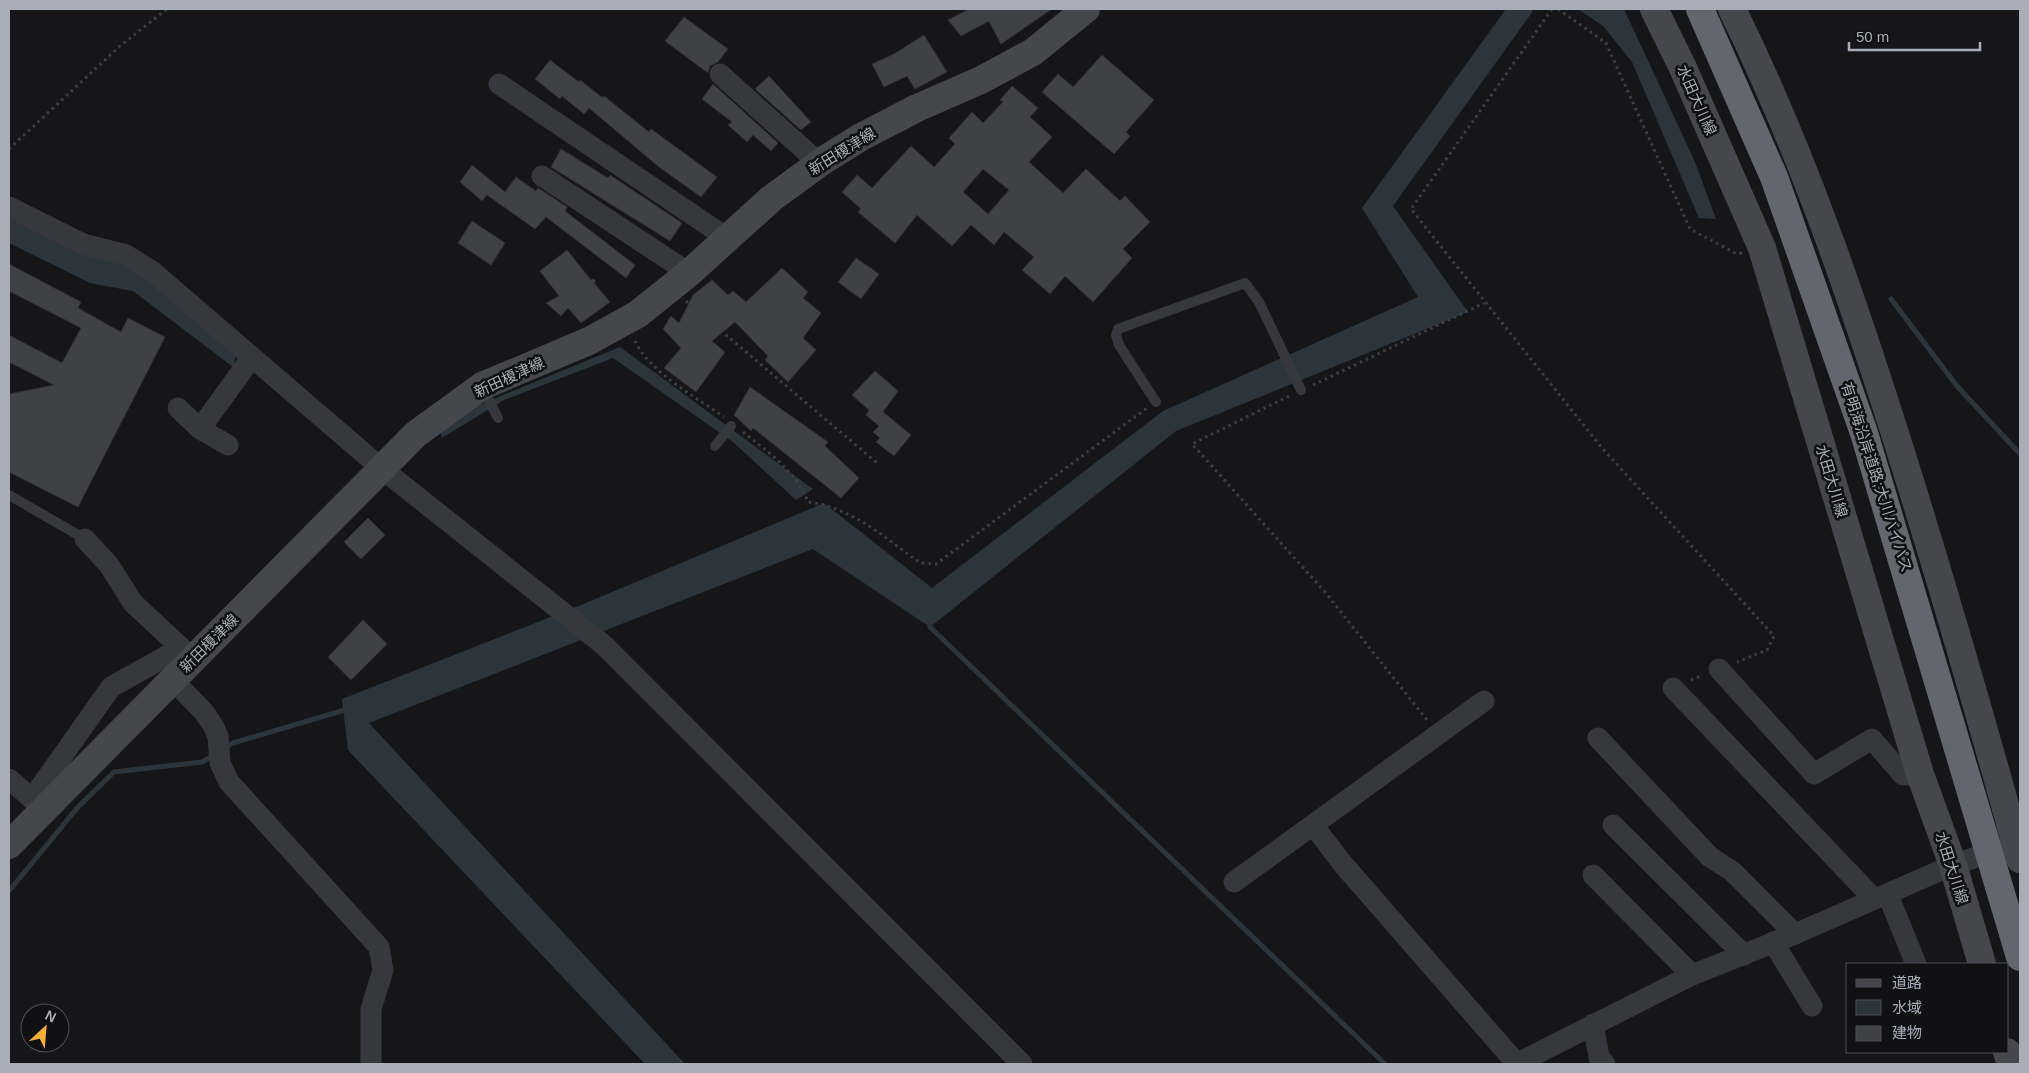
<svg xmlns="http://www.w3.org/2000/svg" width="2029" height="1073" viewBox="0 0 2029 1073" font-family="Arial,'Noto Sans JP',sans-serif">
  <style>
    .water { fill: #2c353c }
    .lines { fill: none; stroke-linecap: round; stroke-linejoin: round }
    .stream { stroke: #2c353c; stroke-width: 5 }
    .building { fill: #404145; stroke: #303034; fill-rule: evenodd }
    .path { stroke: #3d3f44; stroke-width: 3; stroke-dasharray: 2.5 4; stroke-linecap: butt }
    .service { stroke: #37383d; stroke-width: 10 }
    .minor { stroke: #37383d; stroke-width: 21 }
    .secondary { stroke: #45474d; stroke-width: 28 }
    .motorway-bridge { stroke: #63666e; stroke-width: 28 }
    .labels { text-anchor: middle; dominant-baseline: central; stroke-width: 5; stroke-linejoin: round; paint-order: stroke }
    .street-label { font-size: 15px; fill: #a8adb8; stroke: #111113 }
  </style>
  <rect width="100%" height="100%" fill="#161618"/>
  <g class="water">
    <path d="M1506 9H1530L1533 11 1393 206 1468 312 1176 431 930 627 813 549 369 723 685 1064H645L348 750 342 699 581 605 824 503 932 588 1163 411 1418 297 1362 208Z"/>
    <path d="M1578 9H1624L1695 162 1716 219 1699 218 1632 62 1603 26Z"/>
    <path d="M9 214 131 267 237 353 233 367 133 291 90 283 9 243Z"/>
    <path d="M620 347 813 489 796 500 733 442 613 358 504 400 442 438 440 430 469 409Z"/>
  </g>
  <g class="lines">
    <g class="stream">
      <path d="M1891 299 1957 386 2020 454"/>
      <path d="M930 627 1385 1064"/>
      <path d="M225 748 233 743 348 709"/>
      <path d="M9 891 78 807 114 772 202 762 214 755"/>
    </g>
  </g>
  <g class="building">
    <path d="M969 9H1052L1001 44 989 21 961 36 948 20Z"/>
    <path d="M684 17 728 49 718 62 710 66 708 73 665 41Z"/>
    <path d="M924 35 947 72 915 89 907 76 884 87 872 64 894 54Z"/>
    <path d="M1102 55 1154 100 1126 132 1130 136 1114 154 1042 92 1058 74 1073 87Z"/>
    <path d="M550 60 579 82 580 80 603 98 604 96 649 132 651 129 717 177 701 197 659 167 589 108 584 114 562 96 560 99 535 79Z"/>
    <path d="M769 76 811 122 801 130 755 89Z"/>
    <path d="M713 84 778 143 771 151 753 135 747 142 728 125 732 122 702 99Z"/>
    <path d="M1012 86 1038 108 1030 117 1052 137 1029 162 1063 193 1086 169 1120 201 1125 196 1150 222 1123 249 1132 258 1093 302 1065 276 1050 294 1022 270 1034 257 1004 232 994 245 971 225 952 246 917 215 895 243 858 212 861 209 842 192 857 175 872 188 911 146 934 167 955 144 949 138 972 112 983 123 1003 102 1000 100ZM983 169 1009 190 988 214 963 192Z"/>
    <path d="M561 149 608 178 610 175 682 223 670 241 551 167Z"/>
    <path d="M472 165 505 192 516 177 536 191 538 188 567 207 565 211 635 265 626 278 546 217 535 229 487 195 482 201 460 182Z"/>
    <path d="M472 221 505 243 491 265 458 243Z"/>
    <path d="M567 250 591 280 594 279 596 281 594 283 610 302 581 323 568 308 561 316 546 303 559 296 540 271Z"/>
    <path d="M856 258 879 274 861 299 838 282Z"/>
    <path d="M9 264 81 302 78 308 121 332 128 318 165 337 78 507 9 472V394L54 385 9 362V335L62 363 81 328 9 291Z"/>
    <path d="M782 268 808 292 803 298 821 313 803 338 816 350 788 382 765 360 768 356 735 322 712 341 725 352 696 392 664 368 681 348 663 329 671 316 679 323 693 295 712 280 728 295 733 291 746 302Z"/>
    <path d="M875 371 898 391 883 412 911 435 894 456 876 442 880 438 873 432 879 426 866 415 869 410 852 395Z"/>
    <path d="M750 387 828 442 825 446 859 478 841 498 753 428 751 431 734 415Z"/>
    <path d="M368 518 385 535 361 559 344 542Z"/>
    <path d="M363 620 387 644 351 680 328 657Z"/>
  </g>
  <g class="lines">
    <g class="path">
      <path d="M1552 9 1411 209 1602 448 1774 636 1767 650 1737 662"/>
      <path d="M1558 9 1606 43 1690 229 1737 254 1742 253"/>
      <path d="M9 149 120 46 167 9"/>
      <path d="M686 301 877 463"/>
      <path d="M635 341C648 371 697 398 724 417"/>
      <path d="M1313 385 1484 303"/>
      <path d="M1289 396 1192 444 1325 592 1427 720"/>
      <path d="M743 432C768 452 796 471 808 502 850 507 883 536 916 560L922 563 936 564 1147 408"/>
      <path d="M1691 680 1703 675"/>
    </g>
    <g class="service">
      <path d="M482 387 498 418"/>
      <path d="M1156 402 1119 345 1116 335 1118 329 1245 283 1259 302 1301 390"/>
      <path d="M715 446 731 426"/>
      <path d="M9 495 85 539"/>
    </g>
    <g class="minor">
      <path d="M720 74 819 163"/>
      <path d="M499 84 727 238"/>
      <path d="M542 176 689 273"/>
      <path d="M9 207 83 244 126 255 153 272 381 468 605 646 1022 1064"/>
      <path d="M178 408 200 429"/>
      <path d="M228 445 200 429 252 357"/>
      <path d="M85 539 109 565 133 603 191 657"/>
      <path d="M1719 669 1814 774 1872 739 1903 775 1920 774"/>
      <path d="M173 680 204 712 214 727 218 737 220 763 229 782 379 947 383 970 371 1009V1064"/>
      <path d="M1673 688 1874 899"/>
      <path d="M1598 738 1710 857 1732 871 1795 934"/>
      <path d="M9 779 43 808"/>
      <path d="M32 799 111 687 181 648"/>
      <path d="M1313 825 1342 863 1517 1064"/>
      <path d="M1613 825 1744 955"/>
      <path d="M1593 875 1692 975"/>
      <path d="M1234 882 1484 701"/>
      <path d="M1888 895 1916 964"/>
      <path d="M1773 942 1812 1006"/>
      <path d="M1593 1024 1599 1057 1605 1064"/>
      <path d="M1516 1064 1692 975 1795 934 1953 865 2003 848"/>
    </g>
    <g class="secondary">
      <path d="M1654 9 1683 68 1762 248 1920 774 1953 865 1982 964"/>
      <path d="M1732 9C1806 159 1859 318 1909 478 1948 604 1985 732 2020 859"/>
      <path d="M9 845 416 434 482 386 589 341 638 314 689 273 772 198 824 160 861 137 917 108 981 80 1033 52 1086 9"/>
      <path d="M2007 1052 2011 1064"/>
    </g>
    <path class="motorway-bridge" d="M1700 9 1774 177 1864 433 2020 957"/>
  </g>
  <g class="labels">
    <g class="street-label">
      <text transform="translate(1697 100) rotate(66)">水田大川線</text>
      <text transform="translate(842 151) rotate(-32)">新田榎津線</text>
      <text transform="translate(509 377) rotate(-25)">新田榎津線</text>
      <text transform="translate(1877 477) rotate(72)">有明海沿岸道路;大川バイパス</text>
      <text transform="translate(1832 481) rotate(73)">水田大川線</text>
      <text transform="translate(209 643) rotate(-45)">新田榎津線</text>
      <text transform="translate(1952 868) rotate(72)">水田大川線</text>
    </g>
  </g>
  <rect width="2029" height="1073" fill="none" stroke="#a8adb8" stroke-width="20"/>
  <rect x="1846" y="963" width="162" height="90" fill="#111113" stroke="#4d4f55"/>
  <rect x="1856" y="979" width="25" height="8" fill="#45474d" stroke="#4d4f55"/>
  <text x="1892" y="988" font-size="15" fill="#a8adb8">道路</text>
  <rect x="1856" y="1000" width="25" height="15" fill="#2c353c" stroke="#4d4f55"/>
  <text x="1892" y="1013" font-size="15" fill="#a8adb8">水域</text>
  <rect x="1856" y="1026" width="25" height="15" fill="#404145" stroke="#4d4f55"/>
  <text x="1892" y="1038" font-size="15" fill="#a8adb8">建物</text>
  <g transform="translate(45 1028) rotate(26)"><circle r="24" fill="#111113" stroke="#4d4f55"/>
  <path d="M0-4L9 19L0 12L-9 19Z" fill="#f2b134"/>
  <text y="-8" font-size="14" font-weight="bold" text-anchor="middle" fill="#a8adb8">N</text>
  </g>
  <path d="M1849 42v8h131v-8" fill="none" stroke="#a8adb8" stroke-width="2.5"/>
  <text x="1856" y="42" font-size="15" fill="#a8adb8" stroke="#111113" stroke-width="4" paint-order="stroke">50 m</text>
</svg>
